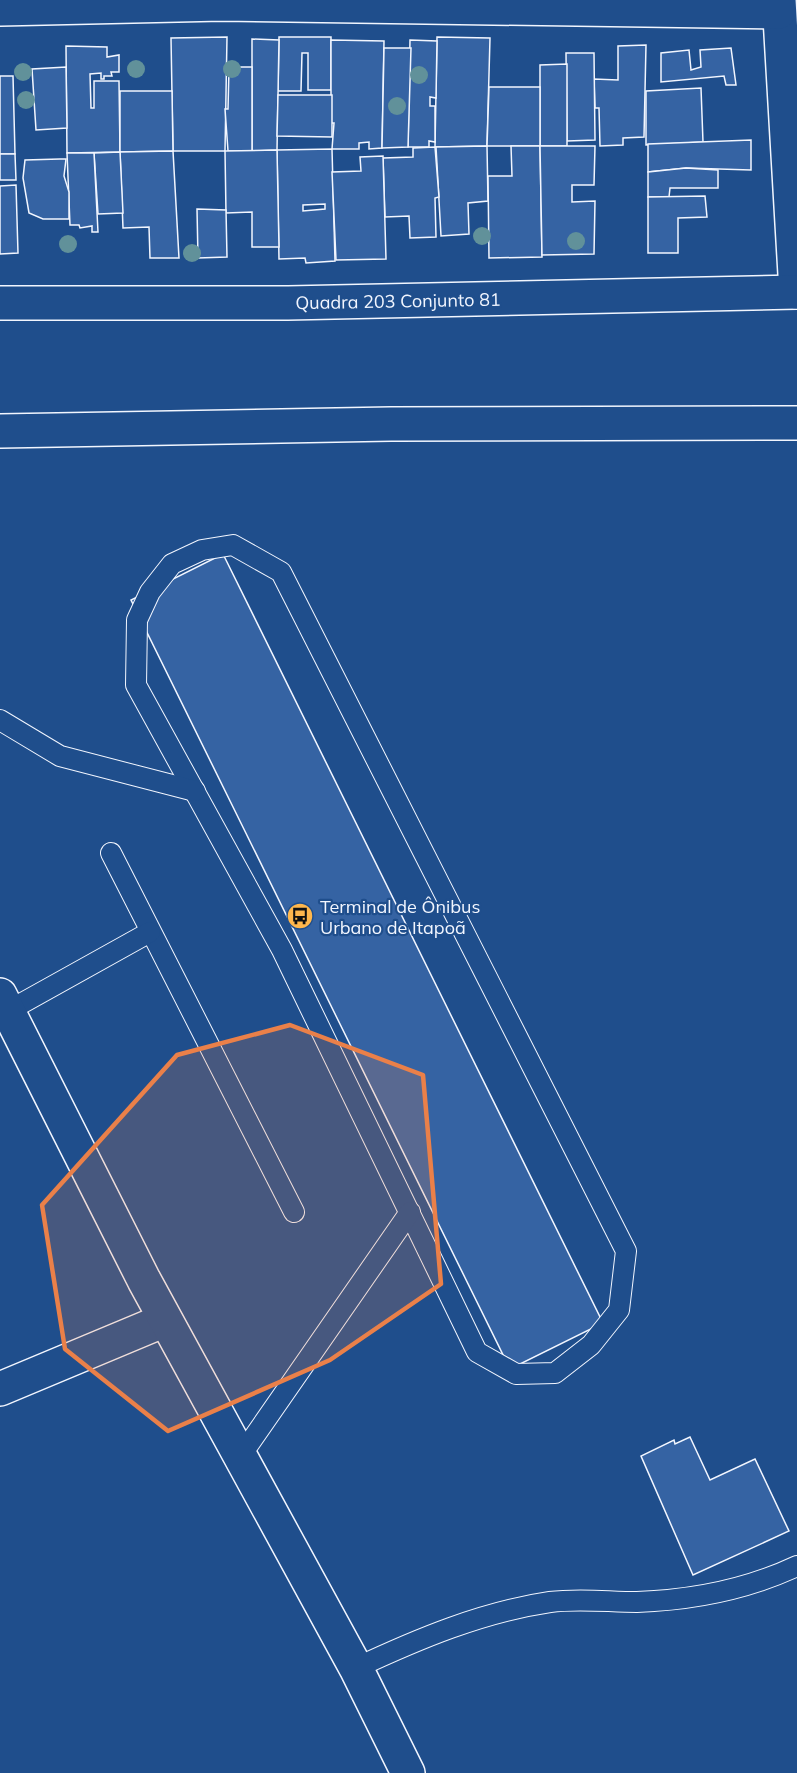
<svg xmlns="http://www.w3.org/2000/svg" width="797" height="1773" viewBox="0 0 797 1773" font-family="Mulish,sans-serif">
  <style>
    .building { fill: #3563a3; stroke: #f2f6ff; stroke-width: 1.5; fill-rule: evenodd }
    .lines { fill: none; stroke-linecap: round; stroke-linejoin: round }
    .service-casing { stroke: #f2f6ff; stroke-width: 22 }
    .minor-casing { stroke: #f2f6ff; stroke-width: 36 }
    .tertiary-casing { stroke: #f2f6ff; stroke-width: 36 }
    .service { stroke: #1f4e8c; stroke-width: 20 }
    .minor { stroke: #1f4e8c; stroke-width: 33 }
    .tertiary { stroke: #1f4e8c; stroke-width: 33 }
    .tree { fill: #61919a }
    .marked { fill: #ea8049; fill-opacity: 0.2; stroke: #ea8049; stroke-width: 4.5; stroke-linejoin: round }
    .labels { text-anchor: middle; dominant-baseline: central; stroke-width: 4.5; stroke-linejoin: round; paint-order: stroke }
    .street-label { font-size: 18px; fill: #f2f6ff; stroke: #1f4e8c }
    .poi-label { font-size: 18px; fill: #f2f6ff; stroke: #1f4e8c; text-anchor: start }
  </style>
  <rect width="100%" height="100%" fill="#1f4e8c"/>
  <g class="building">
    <path d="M227 37 225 151H173L171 38Z"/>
    <path d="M279 37H331V90H308V53H302L301 91H278Z"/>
    <path d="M437 37 490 38 487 146 435 147Z"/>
    <path d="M252 39 279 40 277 150 252 151Z"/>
    <path d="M331 40 384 41 382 148 369 149V142L359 143V149H332L334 123H331Z"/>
    <path d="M410 40 437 41 436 98 430 97V106H435V142L429 141V147H408Z"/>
    <path d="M646 45 644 137 623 138V145L600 146 599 108H595L594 79 618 80V46Z"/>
    <path d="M66 46 107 47V57L119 55V72H111L112 76H104V79H101V73L90 74 91 108H94V81H119L120 152 67 153Z"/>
    <path d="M384 48H411L408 147 382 148Z"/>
    <path d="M731 48 736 85H726L724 76 661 82V53L689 50 691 70 701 67 700 50Z"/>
    <path d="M566 53H594L595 140 567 141Z"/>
    <path d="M567 64V146H540V65Z"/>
    <path d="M66 67 67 128 36 130 32 69Z"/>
    <path d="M229 67H252V151H228L225 109H228Z"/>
    <path d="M0 76H13L15 154H0Z"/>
    <path d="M489 87H540V146H487Z"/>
    <path d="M701 88 703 142 646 145V91Z"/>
    <path d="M120 91H172L173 151 120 152Z"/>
    <path d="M278 95H332V137L277 136Z"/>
    <path d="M751 140V170L686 168 648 172V144Z"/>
    <path d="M487 146 488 201 468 203 469 234 441 236 436 147Z"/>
    <path d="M511 146H540L542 257 489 258 488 176H512Z"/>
    <path d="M540 146H595L594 185H572V202L595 201 594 254 542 255Z"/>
    <path d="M435 147 439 197 435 198 436 237 410 238 409 216 385 217 383 158 413 157V148Z"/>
    <path d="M332 149 335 261 306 263 305 258 279 259 277 150ZM325 204V209L303 211V205Z"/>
    <path d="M277 150 279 247H252V212L226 213 225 151Z"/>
    <path d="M173 151 179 258H150L149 227 123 228 120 152Z"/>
    <path d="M120 152 123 213 98 214 94 153Z"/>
    <path d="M67 153H94L98 232H92V226L80 228 79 225H70Z"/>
    <path d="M0 154H15L16 180H0Z"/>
    <path d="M383 156 386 259 336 260 332 172 361 171 360 157Z"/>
    <path d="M60 159H66L64 176 69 192V219H43L29 213 23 178 25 160Z"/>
    <path d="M686 168 718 170V188H670L669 197H648V172Z"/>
    <path d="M16 185 18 253 0 254V186Z"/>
    <path d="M705 196 707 217 678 218V253H648V197Z"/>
    <path d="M197 209 226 210 227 257 198 258Z"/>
    <path d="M223 554 603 1323 510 1369 131 600Z"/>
    <path d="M690 1437 710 1480 755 1459 789 1531 693 1575 641 1456 674 1440 675 1444Z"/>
  </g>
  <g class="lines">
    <defs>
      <g id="service">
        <path d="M233 545 281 572 626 1251 619 1310 591 1345 555 1373 516 1374 477 1352 282 950 136 685 137 620 150 592 172 564 202 550Z"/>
        <path d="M0 720 60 756 195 791"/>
        <path d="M111 853 294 1212"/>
        <path d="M8 1011 150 932"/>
        <path d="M240 1457 410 1212"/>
        <path d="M356 1668C418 1639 482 1612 550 1602 579 1598 609 1602 637 1602 694 1600 746 1590 797 1566"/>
      </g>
      <g id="minor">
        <path d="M779 0 796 292"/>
        <path d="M0 9 222 4 779 12"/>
        <path d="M0 303H288L797 292"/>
        <path d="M0 431 391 424 797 423"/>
        <path d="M0 1389 165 1320"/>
      </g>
      <path id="tertiary" d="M0 995 144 1280 356 1668 408 1773"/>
    </defs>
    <use href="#service" class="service-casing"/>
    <use href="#minor" class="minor-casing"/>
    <use href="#tertiary" class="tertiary-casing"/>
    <use href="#service" class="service"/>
    <use href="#minor" class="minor"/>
    <use href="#tertiary" class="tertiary"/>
  </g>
  <g class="tree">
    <circle cx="136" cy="69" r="9"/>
    <circle cx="232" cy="69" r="9"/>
    <circle cx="23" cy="72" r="9"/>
    <circle cx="419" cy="75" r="9"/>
    <circle cx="26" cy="100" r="9"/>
    <circle cx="397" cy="106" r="9"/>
    <circle cx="482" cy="236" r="9"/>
    <circle cx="576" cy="241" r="9"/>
    <circle cx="68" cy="244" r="9"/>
    <circle cx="192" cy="253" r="9"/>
  </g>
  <path class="marked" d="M290 1025 423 1075 441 1284 330 1360 168 1431 65 1349 42 1205 177 1055Z"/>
  <defs>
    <symbol id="bus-disc" viewBox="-11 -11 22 22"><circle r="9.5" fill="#ffb74d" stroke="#1f4e8c"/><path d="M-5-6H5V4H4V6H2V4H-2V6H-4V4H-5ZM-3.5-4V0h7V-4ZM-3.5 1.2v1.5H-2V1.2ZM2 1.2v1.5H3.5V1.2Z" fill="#111"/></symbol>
  </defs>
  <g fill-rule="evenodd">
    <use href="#bus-disc" x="285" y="901" width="30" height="30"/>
  </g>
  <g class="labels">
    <g class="street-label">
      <text transform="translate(398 301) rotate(-1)">Quadra 203 Conjunto 81</text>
    </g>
    <g class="poi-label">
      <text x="320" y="906">Terminal de Ônibus<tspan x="320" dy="21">Urbano de Itapoã</tspan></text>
    </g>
  </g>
</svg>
